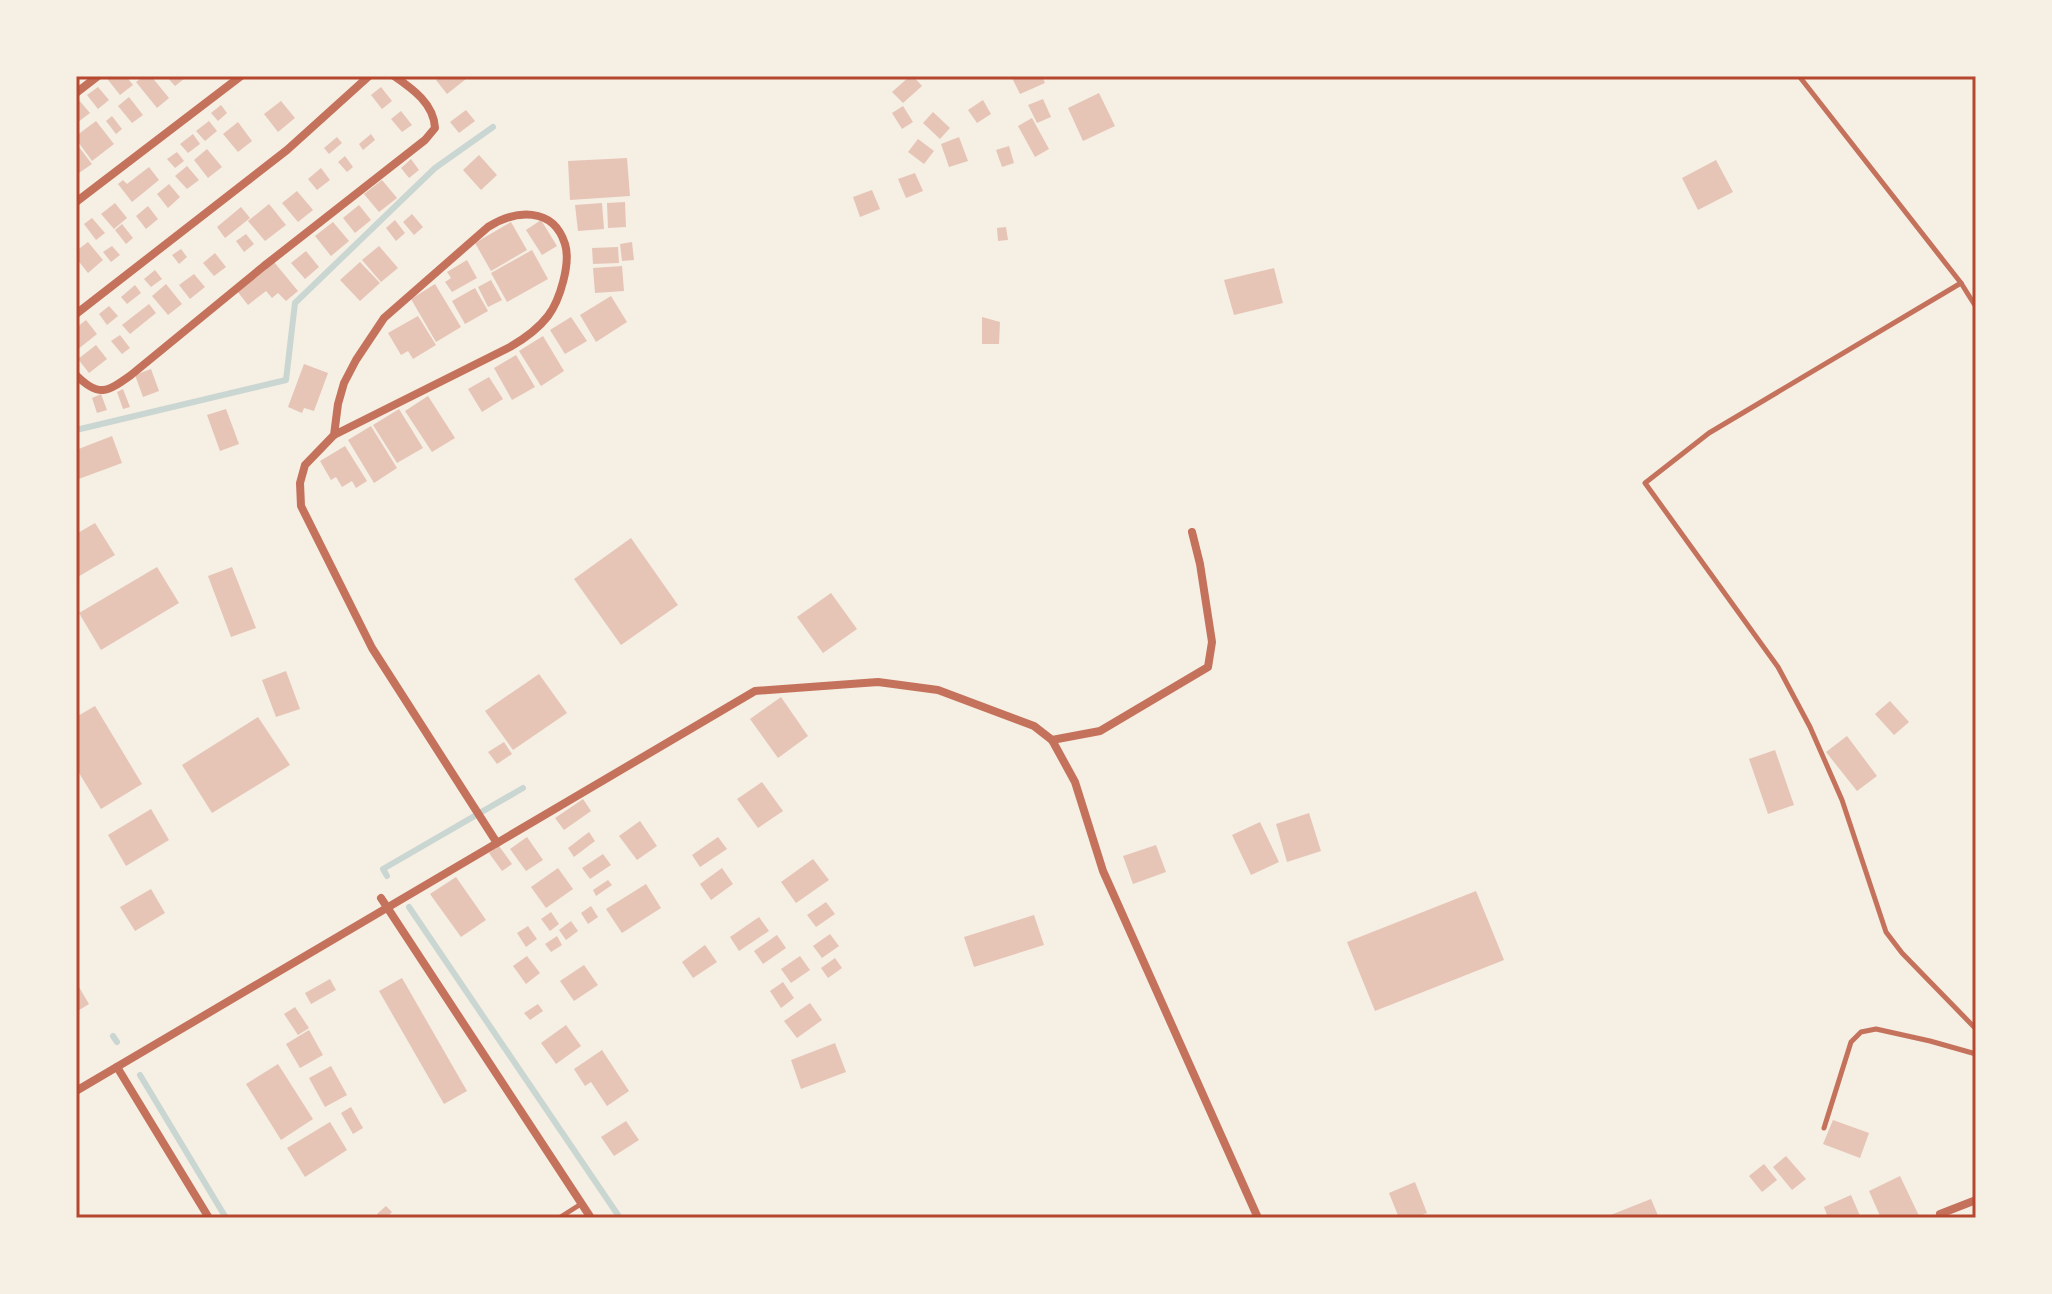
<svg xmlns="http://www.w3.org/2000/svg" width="2052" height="1294" viewBox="0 0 2052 1294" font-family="'Roboto Serif',serif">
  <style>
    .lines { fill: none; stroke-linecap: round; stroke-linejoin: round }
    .stream { stroke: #c9d6d2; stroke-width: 6 }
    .building { fill: #e6c5b7 }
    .service { stroke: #c5725c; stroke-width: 5 }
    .minor { stroke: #c5725c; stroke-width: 8 }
    .neatline { fill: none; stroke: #b5482f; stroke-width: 3 }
  </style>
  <rect width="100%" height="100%" fill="#f6efe4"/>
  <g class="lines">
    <g class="stream">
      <path d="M76 430 286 380 295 303 435 168 493 127"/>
      <path d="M387 876 383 869 523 788"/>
      <path d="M409 907 620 1218"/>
      <path d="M113 1036 117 1042"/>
      <path d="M140 1075 226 1218"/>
    </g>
  </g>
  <g class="building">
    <path d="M105 76H126L133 85 120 95Z"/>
    <path d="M144 76H151L169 98 157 108 136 82Z"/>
    <path d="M166 76H182L184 79 175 86Z"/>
    <path d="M441 76H463L466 79 447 94 436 80Z"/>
    <path d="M910 76H913L922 86 903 103 892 92Z"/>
    <path d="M1011 76H1042L1045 83 1020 94Z"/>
    <path d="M98 87 109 100 98 109 87 95Z"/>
    <path d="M381 87 392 101 382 109 371 95Z"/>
    <path d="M1099 93 1115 126 1083 141 1068 108Z"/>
    <path d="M129 97 143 115 132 123 118 106Z"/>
    <path d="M78 99 90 113 78 122 76 119V100Z"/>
    <path d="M1043 99 1051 117 1037 123 1028 105Z"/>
    <path d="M983 100 991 114 977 123 968 110Z"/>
    <path d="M281 101 295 118 278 132 264 114Z"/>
    <path d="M221 105 227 113 218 121 211 113Z"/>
    <path d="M903 106 913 122 902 129 892 113Z"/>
    <path d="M466 110 475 121 459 133 450 122Z"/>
    <path d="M401 111 412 125 402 132 391 119Z"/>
    <path d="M933 112 950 128 940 139 923 123Z"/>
    <path d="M112 116 122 129 116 134 106 121Z"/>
    <path d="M1032 118 1049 149 1035 157 1018 126Z"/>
    <path d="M96 121 114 144 92 161 76 139V136Z"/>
    <path d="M209 121 217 131 205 141 196 131Z"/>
    <path d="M238 122 252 141 238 152 223 134Z"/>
    <path d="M193 134 200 144 188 153 180 144Z"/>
    <path d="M371 134 375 140 363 150 359 144Z"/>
    <path d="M337 137 342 143 329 154 324 148Z"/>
    <path d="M959 137 968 161 949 167 941 144Z"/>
    <path d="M918 139 934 151 924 164 908 152Z"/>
    <path d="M76 143 92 164 76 175Z"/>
    <path d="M1009 146 1014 163 1002 167 996 150Z"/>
    <path d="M207 149 222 167 208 178 194 160Z"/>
    <path d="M177 152 184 161 175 168 167 159Z"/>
    <path d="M479 155 497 175 481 190 463 170Z"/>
    <path d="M345 156 353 167 347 172 338 162Z"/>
    <path d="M627 158 630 196 570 200 568 161Z"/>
    <path d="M411 159 419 170 409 178 401 168Z"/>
    <path d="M1716 160 1733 192 1698 210 1682 178Z"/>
    <path d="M187 166 199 180 187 189 175 176Z"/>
    <path d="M149 167 159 180 132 202 118 184 123 180 127 184Z"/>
    <path d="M321 168 330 180 317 190 308 179Z"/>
    <path d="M915 173 923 191 906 198 898 179Z"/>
    <path d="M382 180 397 198 379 212 364 194Z"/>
    <path d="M169 184 180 197 168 208 157 194Z"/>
    <path d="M872 190 880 209 860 217 853 197Z"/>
    <path d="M297 191 313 210 298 222 282 203Z"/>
    <path d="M625 202 626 227 608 228 607 203Z"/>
    <path d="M115 203 127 218 114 229 101 214Z"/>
    <path d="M602 203 604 229 578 231 575 205Z"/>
    <path d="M269 204 286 225 265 241 248 221Z"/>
    <path d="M359 205 371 220 355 233 343 218Z"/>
    <path d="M148 206 158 219 146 229 136 216Z"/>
    <path d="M241 207 250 218 225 238 217 227Z"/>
    <path d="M412 214 423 227 414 235 403 222Z"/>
    <path d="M92 218 105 233 96 240 84 224Z"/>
    <path d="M395 220 405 233 396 241 386 228Z"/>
    <path d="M541 220 557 246 542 255 526 230Z"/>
    <path d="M333 222 349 241 331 256 315 236Z"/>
    <path d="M511 222 527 250 491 271 475 243Z"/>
    <path d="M122 224 133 238 126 244 115 230Z"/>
    <path d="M1006 227 1008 240 998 241 997 228Z"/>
    <path d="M246 234 254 244 244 252 236 241Z"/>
    <path d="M88 242 103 260 88 273 76 258V251Z"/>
    <path d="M632 242 634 260 622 261 620 244Z"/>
    <path d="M112 246 120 255 111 262 103 252Z"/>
    <path d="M379 246 398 268 381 282 362 260Z"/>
    <path d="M618 247 619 263 593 264 592 248Z"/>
    <path d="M181 249 187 257 179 264 172 255Z"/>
    <path d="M532 250 548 279 507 302 491 273Z"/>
    <path d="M306 251 319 267 305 279 291 263Z"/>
    <path d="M215 253 226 267 214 276 203 263Z"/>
    <path d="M467 260 477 278 452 292 445 282 451 278 447 272Z"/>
    <path d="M274 262 298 291 286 301 278 293 272 298 266 291 248 305 237 291Z"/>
    <path d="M360 262 380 283 360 301 340 280Z"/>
    <path d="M622 266 624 291 595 293 593 268Z"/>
    <path d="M1274 268 1283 303 1234 315 1224 280Z"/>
    <path d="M155 270 162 279 151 287 144 279Z"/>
    <path d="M194 274 205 287 190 299 179 285Z"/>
    <path d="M491 280 502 300 488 307 478 287Z"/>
    <path d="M166 284 182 304 168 315 152 296Z"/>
    <path d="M435 284 461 327 436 342 411 299Z"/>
    <path d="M135 285 141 293 127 304 121 297Z"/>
    <path d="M475 288 488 311 465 324 452 301Z"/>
    <path d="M611 296 627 322 596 342 580 315Z"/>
    <path d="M149 304 156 313 130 334 122 325Z"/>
    <path d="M109 306 118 316 107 325 99 314Z"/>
    <path d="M418 316 436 345 413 359 408 351 401 355 388 333Z"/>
    <path d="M571 317 587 341 565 354 550 330Z"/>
    <path d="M982 317 1000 322 999 344H982Z"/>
    <path d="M86 320 97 334 77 350 76 328Z"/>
    <path d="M120 335 130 348 122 354 111 341Z"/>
    <path d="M543 336 564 371 541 386 519 351Z"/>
    <path d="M96 345 107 359 89 373 78 359Z"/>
    <path d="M516 355 535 387 512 400 494 368Z"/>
    <path d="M304 364 328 373 314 411 304 408 302 413 288 407Z"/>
    <path d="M151 369 159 391 143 397 135 375Z"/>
    <path d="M489 377 503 399 482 412 468 389Z"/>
    <path d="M123 389 130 407 123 409 117 392Z"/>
    <path d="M101 394 107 410 97 413 92 398Z"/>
    <path d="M428 396 455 438 432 452 405 411Z"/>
    <path d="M226 409 239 444 220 451 207 415Z"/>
    <path d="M399 409 423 448 397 463 373 425Z"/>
    <path d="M371 426 397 468 374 483 348 440Z"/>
    <path d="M112 436 122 463 76 480V450Z"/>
    <path d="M345 446 367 481 356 488 352 481 342 487 336 477 331 480 320 461Z"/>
    <path d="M95 523 115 555 76 578V534Z"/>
    <path d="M631 538 678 605 621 645 574 579Z"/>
    <path d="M157 567 179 603 101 650 79 613Z"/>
    <path d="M232 567 256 628 231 637 208 576Z"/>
    <path d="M831 593 857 629 823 653 797 617Z"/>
    <path d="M286 671 300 709 276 717 262 680Z"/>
    <path d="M539 674 567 713 513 750 485 711Z"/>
    <path d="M781 697 808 736 778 758 750 719Z"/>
    <path d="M1890 701 1909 722 1894 735 1875 714Z"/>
    <path d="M95 706 142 784 101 809 76 768V717Z"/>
    <path d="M258 717 290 765 212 813 182 765Z"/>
    <path d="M1847 736 1877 776 1857 791 1826 752Z"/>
    <path d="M504 742 512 754 497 764 488 752Z"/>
    <path d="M1775 750 1794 805 1768 814 1749 759Z"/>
    <path d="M762 782 783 811 758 828 737 799Z"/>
    <path d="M583 799 591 811 564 830 555 818Z"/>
    <path d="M151 809 169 840 126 866 108 835Z"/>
    <path d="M1309 813 1321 851 1287 862 1276 824Z"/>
    <path d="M640 821 657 846 637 860 619 836Z"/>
    <path d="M1260 822 1279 862 1251 875 1232 835Z"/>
    <path d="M589 832 595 841 574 857 568 848Z"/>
    <path d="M527 837 543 860 526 871 510 849Z"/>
    <path d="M718 837 727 849 700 867 692 855Z"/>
    <path d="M1156 845 1166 872 1133 884 1123 856Z"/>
    <path d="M499 846 512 864 502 871 489 853Z"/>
    <path d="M603 854 611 865 590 879 582 868Z"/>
    <path d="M813 859 829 880 796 903 781 882Z"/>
    <path d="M558 868 573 889 546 908 531 887Z"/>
    <path d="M722 868 733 884 711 900 700 884Z"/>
    <path d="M456 877 486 920 461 937 430 894Z"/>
    <path d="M608 880 612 885 596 896 593 890Z"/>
    <path d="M646 884 661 908 622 933 606 909Z"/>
    <path d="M151 889 165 913 135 931 120 907Z"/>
    <path d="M1476 891 1504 960 1375 1011 1347 942Z"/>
    <path d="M826 902 835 914 816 927 807 915Z"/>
    <path d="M591 906 598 917 588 924 581 913Z"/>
    <path d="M551 912 559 924 550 931 541 919Z"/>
    <path d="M1034 915 1044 945 974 967 964 937Z"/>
    <path d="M759 917 769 931 739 951 730 937Z"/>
    <path d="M571 921 578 931 566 940 559 930Z"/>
    <path d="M528 926 537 939 526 947 517 933Z"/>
    <path d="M830 934 839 946 822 958 813 946Z"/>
    <path d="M777 935 786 948 763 964 754 951Z"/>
    <path d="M557 936 562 945 551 952 545 944Z"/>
    <path d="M705 945 717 962 693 978 682 962Z"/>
    <path d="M527 956 540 973 526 984 513 966Z"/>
    <path d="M800 956 810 970 791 983 781 969Z"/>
    <path d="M835 958 842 968 828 978 821 968Z"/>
    <path d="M584 965 598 985 574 1001 560 981Z"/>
    <path d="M402 978 467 1091 444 1104 379 991Z"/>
    <path d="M330 979 336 990 311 1004 305 993Z"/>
    <path d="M76 982 89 1004 76 1012Z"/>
    <path d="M783 982 794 998 781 1008 770 991Z"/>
    <path d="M810 1003 822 1020 797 1038 784 1021Z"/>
    <path d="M538 1004 543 1011 530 1020 524 1013Z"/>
    <path d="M295 1007 309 1028 298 1035 284 1014Z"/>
    <path d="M566 1025 581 1046 556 1064 541 1043Z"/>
    <path d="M309 1030 323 1055 300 1068 286 1044Z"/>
    <path d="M835 1043 846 1072 801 1089 791 1060Z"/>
    <path d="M602 1050 629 1091 607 1106 591 1082 585 1086 574 1069Z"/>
    <path d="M278 1064 313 1119 281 1140 246 1084Z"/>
    <path d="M331 1066 347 1095 325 1107 309 1078Z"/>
    <path d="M351 1107 363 1128 353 1134 341 1113Z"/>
    <path d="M1833 1120 1869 1133 1860 1158 1823 1144Z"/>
    <path d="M626 1121 639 1140 614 1156 601 1137Z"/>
    <path d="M330 1122 347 1150 305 1177 287 1148Z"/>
    <path d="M1786 1156 1806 1179 1792 1190 1773 1167Z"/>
    <path d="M1764 1164 1777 1180 1762 1192 1749 1176Z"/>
    <path d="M1900 1176 1920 1218H1881L1869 1191Z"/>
    <path d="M1415 1182 1427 1213 1414 1218H1399L1389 1193Z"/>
    <path d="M1851 1195 1861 1218H1828L1824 1207Z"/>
    <path d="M1651 1199 1659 1218H1603Z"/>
    <path d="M386 1206 392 1212 386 1218H380L377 1214Z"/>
  </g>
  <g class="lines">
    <g class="service">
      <path d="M1799 76 1961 283"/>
      <path d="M1976 307 1961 283 1709 433 1645 483 1778 667 1810 727 1842 800 1886 932 1902 953 1976 1029"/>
      <path d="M1824 1128 1851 1042 1861 1032 1876 1029 1930 1041 1976 1054"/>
      <path d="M559 1218 581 1204"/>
    </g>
    <g class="minor">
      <path d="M76 93 98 76"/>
      <path d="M76 202 241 76"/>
      <path d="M76 314 287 150 369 76"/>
      <path d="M76 375C99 398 107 392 131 375L264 266 425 140 435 128C434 104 413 89 394 76"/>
      <path d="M334 435 338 404 344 383 356 360 384 318 488 227C515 210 553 206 565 244 571 263 560 300 548 316 538 329 524 339 510 347L334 435 305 465 300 483 301 506 372 648 497 843"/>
      <path d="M1052 740 1100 731 1208 667 1212 642 1200 564 1192 532"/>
      <path d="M381 898 591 1218"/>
      <path d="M117 1067 209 1218"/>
      <path d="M76 1091 755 691 878 682 938 690 1034 726 1052 740 1075 782 1103 871 1258 1218"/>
      <path d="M1940 1214 1976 1200"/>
    </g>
  </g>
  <rect width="2052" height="1294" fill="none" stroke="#f6efe4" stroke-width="156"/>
  <rect x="78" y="78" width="1896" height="1138" class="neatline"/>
</svg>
